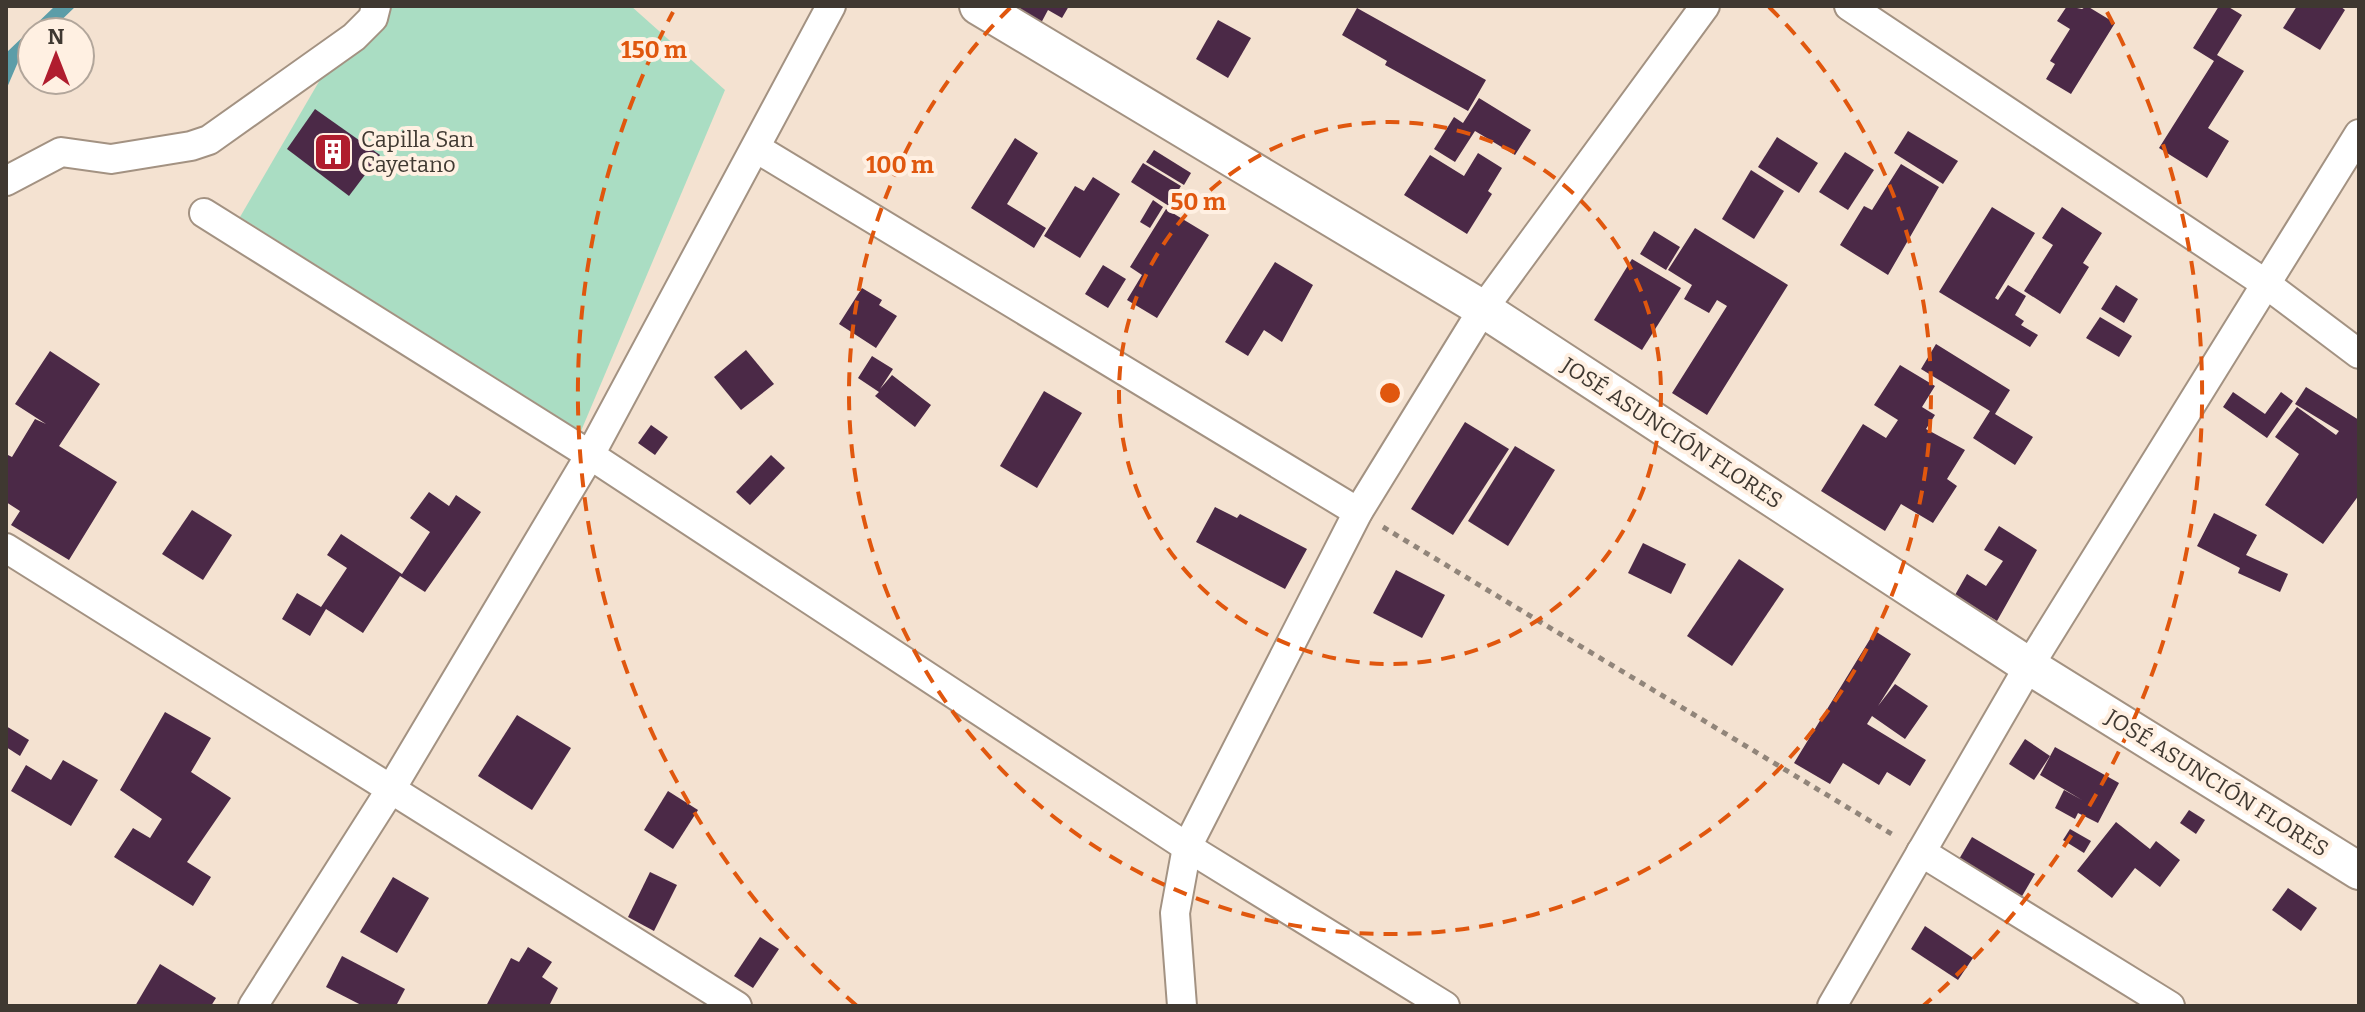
<svg xmlns="http://www.w3.org/2000/svg" width="2365" height="1012" viewBox="0 0 2365 1012" font-family="Bitter,serif">
  <style>
    .green { fill: #aaddc3 }
    .water { fill: #5c9da8 }
    .building { fill: #4b2947 }
    .lines { fill: none; stroke-linecap: round; stroke-linejoin: round }
    .minor-casing { stroke: #a39282; stroke-width: 32 }
    .tertiary-casing { stroke: #a39282; stroke-width: 40 }
    .path { stroke: #91857a; stroke-width: 5; stroke-dasharray: 6 6; stroke-linecap: butt }
    .minor { stroke: #fff; stroke-width: 28 }
    .tertiary { stroke: #fff; stroke-width: 36 }
    .ring { fill: none; stroke: #e0570e; stroke-width: 4; stroke-dasharray: 14 10 }
    .labels { text-anchor: middle; dominant-baseline: central; stroke-width: 8; stroke-linejoin: round; paint-order: stroke }
    .poi-label { font-size: 22px; fill: #3f3831; stroke: #fff0e2; text-anchor: start }
    .street-label { font-size: 22px; fill: #3f3831; stroke: #fff0e2 }
    .centre { fill: #e0570e; stroke: #fff0e2; stroke-width: 4 }
    .ring-label { font-size: 24px; text-anchor: middle; font-weight: bold; fill: #e0570e; stroke: #fff0e2; stroke-width: 8; stroke-linejoin: round; paint-order: stroke }
  </style>
  <rect width="100%" height="100%" fill="#f4e2d1"/>
  <path class="green" d="M363 6H631L725 90 581 431 240 217Z"/>
  <path class="water" d="M55 6H76L49 32H32V48L18 62 6 90V53Z"/>
  <g class="building">
    <path d="M1015 6H1069L1062 18 1048 10 1040 25 1013 10Z"/>
    <path d="M2067 6 2082 9 2087 6 2115 23 2071 94 2046 79 2055 64 2050 61 2070 29 2057 21Z"/>
    <path d="M2219 6H2227L2242 15 2217 55 2244 71 2208 128 2229 141 2207 178 2159 148 2214 61 2193 48Z"/>
    <path d="M2297 6H2340L2345 10 2320 50 2283 28Z"/>
    <path d="M1357 8 1486 80 1468 111 1385 65 1387 61 1342 35Z"/>
    <path d="M1218 20 1251 38 1228 78 1196 59Z"/>
    <path d="M1479 98 1531 130 1515 155 1475 131 1455 162 1434 149 1454 117 1463 123Z"/>
    <path d="M315 109 380 155 349 196 287 149Z"/>
    <path d="M1908 131 1958 161 1943 184 1894 153Z"/>
    <path d="M1777 137 1818 163 1799 193 1758 167Z"/>
    <path d="M1015 138 1038 153 1007 204 1046 228 1034 248 971 208Z"/>
    <path d="M1154 150 1191 173 1184 185 1146 162Z"/>
    <path d="M1845 152 1874 170 1848 210 1819 192Z"/>
    <path d="M1478 153 1502 168 1488 191 1492 194 1467 234 1404 195 1430 155 1464 176Z"/>
    <path d="M1143 163 1181 186 1169 206 1131 182Z"/>
    <path d="M1901 164 1939 187 1888 275 1840 245 1864 206 1872 210Z"/>
    <path d="M1751 170 1784 191 1754 239 1722 219Z"/>
    <path d="M1093 177 1120 194 1080 258 1044 236 1075 186 1084 191Z"/>
    <path d="M1153 200 1163 207 1150 228 1140 222Z"/>
    <path d="M1992 207 2035 233 1995 298 1998 300 2008 285 2026 296 2015 315 2024 321 2021 325 2038 335 2030 347 1939 292Z"/>
    <path d="M2062 207 2102 233 2083 263 2089 267 2060 314 2024 291 2053 245 2042 238Z"/>
    <path d="M1166 209 1209 235 1157 318 1127 300 1142 275 1130 267Z"/>
    <path d="M1695 228 1788 285 1707 415 1672 393 1727 306 1717 300 1709 313 1684 299 1692 285 1668 270Z"/>
    <path d="M1654 231 1680 247 1666 270 1640 254Z"/>
    <path d="M1632 259 1681 288 1642 350 1594 320Z"/>
    <path d="M1275 262 1313 285 1282 342 1264 330 1248 356 1225 342Z"/>
    <path d="M1103 265 1126 279 1108 308 1085 294Z"/>
    <path d="M2116 285 2138 299 2124 323 2101 309Z"/>
    <path d="M862 288 882 300 879 305 897 316 876 348 839 324Z"/>
    <path d="M2100 317 2132 336 2119 357 2086 338Z"/>
    <path d="M1936 344 2010 390 1995 414 2033 437 2015 465 1973 438 1990 411 1921 369Z"/>
    <path d="M746 350 774 384 741 410 714 377Z"/>
    <path d="M50 351 100 384 59 446 117 482 69 560 11 525 20 511 6 502V454L12 457 35 419 46 424 15 404Z"/>
    <path d="M872 356 893 369 880 389 892 375 931 405 915 427 875 396 879 392 858 378Z"/>
    <path d="M1900 365 1935 386 1922 407 1935 415 1926 429 1965 450 1947 479 1957 486 1933 523 1901 504 1885 531 1821 491 1863 424 1886 438 1898 420 1874 405Z"/>
    <path d="M2306 387 2359 420V495L2323 544 2265 505 2299 454 2275 437 2297 407 2336 435 2339 431 2295 404Z"/>
    <path d="M1044 391 1082 413 1037 488 1000 466Z"/>
    <path d="M2233 392 2265 414 2281 392 2293 401 2267 438 2223 407Z"/>
    <path d="M1465 422 1509 449 1453 535 1411 509Z"/>
    <path d="M651 425 668 437 655 455 638 443Z"/>
    <path d="M1515 446 1555 470 1508 546 1468 521Z"/>
    <path d="M771 455 785 468 750 505 736 492Z"/>
    <path d="M429 492 449 506 456 495 481 512 425 592 400 576 363 633 326 609 310 636 282 619 297 593 321 607 347 568 327 555 341 534 402 574 430 532 410 518Z"/>
    <path d="M1215 507 1237 518 1240 514 1307 549 1285 589 1196 542Z"/>
    <path d="M192 510 232 535 203 580 162 554Z"/>
    <path d="M2214 513 2257 535 2246 555 2288 574 2280 592 2238 573 2240 568 2197 546Z"/>
    <path d="M1999 526 2037 550 1997 621 1955 595 1967 574 1986 586 2003 561 1984 550Z"/>
    <path d="M1643 543 1686 564 1671 594 1628 573Z"/>
    <path d="M1739 559 1784 589 1732 666 1687 636Z"/>
    <path d="M1396 570 1445 595 1422 638 1373 613Z"/>
    <path d="M1875 631 1911 654 1878 706 1895 684 1928 706 1905 739 1872 716 1867 724 1926 760 1910 786 1887 772 1879 785 1843 763 1830 784 1794 763Z"/>
    <path d="M165 712 211 738 191 772 231 798 187 862 211 877 193 906 114 857 133 828 150 838 162 819 120 790Z"/>
    <path d="M517 715 571 748 532 810 478 776Z"/>
    <path d="M6 726 29 740 20 756 6 747Z"/>
    <path d="M2025 739 2050 756 2034 780 2009 764Z"/>
    <path d="M2055 747 2119 783 2098 823 2078 813 2075 819 2055 808 2064 790 2082 800 2040 775Z"/>
    <path d="M63 760 98 780 71 826 11 791 26 765 51 780Z"/>
    <path d="M668 791 698 810 673 849 644 830Z"/>
    <path d="M2189 810 2205 820 2196 834 2180 823Z"/>
    <path d="M2116 822 2150 849 2156 841 2180 860 2160 887 2135 868 2112 898 2077 871Z"/>
    <path d="M2070 829 2091 841 2084 853 2063 840Z"/>
    <path d="M1972 837 2035 874 2018 903 1955 866Z"/>
    <path d="M650 872 677 885 654 931 628 917Z"/>
    <path d="M393 877 429 898 397 953 360 932Z"/>
    <path d="M2288 888 2317 908 2301 931 2272 910Z"/>
    <path d="M1925 926 1973 958 1958 980 1911 949Z"/>
    <path d="M760 937 779 949 753 988 734 976Z"/>
    <path d="M528 947 552 962 542 977 558 988 549 1006H486L511 958 519 962Z"/>
    <path d="M342 956 405 989 396 1006H363L326 987Z"/>
    <path d="M160 964 216 998 211 1006H135Z"/>
  </g>
  <g class="lines">
    <defs>
      <g id="minor">
        <path d="M1849 6 2266 284 2359 354"/>
        <path d="M756 148 1358 512"/>
        <path d="M6 181 61 152 111 159 191 146 209 140 354 37 373 18 376 6"/>
        <path d="M204 213 590 455 1187 847 1445 1006"/>
        <path d="M6 548 737 1006"/>
        <path d="M1921 852 2170 1006"/>
        <path d="M253 1006 391 789 590 455 831 6"/>
        <path d="M1182 1006 1175 913 1187 847 1358 512 1483 309 1705 6"/>
        <path d="M1832 1006 2029 666 2359 134"/>
      </g>
      <path id="tertiary" d="M978 6 1483 309 2029 666 2359 871"/>
    </defs>
    <use href="#minor" class="minor-casing"/>
    <use href="#tertiary" class="tertiary-casing"/>
    <path class="path" d="M1383 527 1895 836"/>
    <use href="#minor" class="minor"/>
    <use href="#tertiary" class="tertiary"/>
  </g>
  <g class="ring">
    <circle cx="1390" cy="393" r="271"/>
    <path d="M1769 7A541 541 0 1 1 1011 7"/>
    <path d="M857 1006A812 812 0 0 1 673 12M2107 12A812 812 0 0 1 1923 1006"/>
  </g>
  <defs>
    <symbol id="building-square" viewBox="-11 -11 22 22"><rect x="-9" y="-9" width="18" height="18" rx="4" fill="#b01d2e" stroke="#fff0e2"/><path d="M-4-6H4V6H1V3H-1V6H-4ZM-2.5-4.3h1.7v1.8h-1.7ZM.8-4.3h1.7v1.8H.8ZM-2.5-1h1.7V.8h-1.7ZM.8-1h1.7V.8H.8Z" fill="#fff"/></symbol>
  </defs>
  <g fill-rule="evenodd">
    <use href="#building-square" x="311" y="130" width="44" height="44"/>
  </g>
  <g class="labels">
    <g class="poi-label">
      <text x="361" y="139">Capilla San<tspan x="361" dy="25">Cayetano</tspan></text>
    </g>
    <g class="street-label">
      <text transform="translate(1672 433) rotate(33)">JOSÉ ASUNCIÓN FLORES</text>
      <text transform="translate(2217 783) rotate(32)">JOSÉ ASUNCIÓN FLORES</text>
    </g>
  </g>
  <circle cx="1390" cy="393" r="12" class="centre"/>
  <g class="ring-label">
    <text x="654" y="58">150 m</text>
    <text x="900" y="173">100 m</text>
    <text x="1198" y="210">50 m</text>
  </g>
  <rect width="2365" height="1012" fill="none" stroke="#3f3831" stroke-width="16"/>
  <g transform="translate(56 56)"><circle r="38" fill="#fff0e2" stroke="#b2a69b" stroke-width="2"/>
  <path d="M0-6L14 30L0 20L-14 30Z" fill="#b01d2e"/>
  <text y="-12" font-size="22" font-weight="bold" text-anchor="middle" fill="#3f3831">N</text>
  </g>
</svg>
